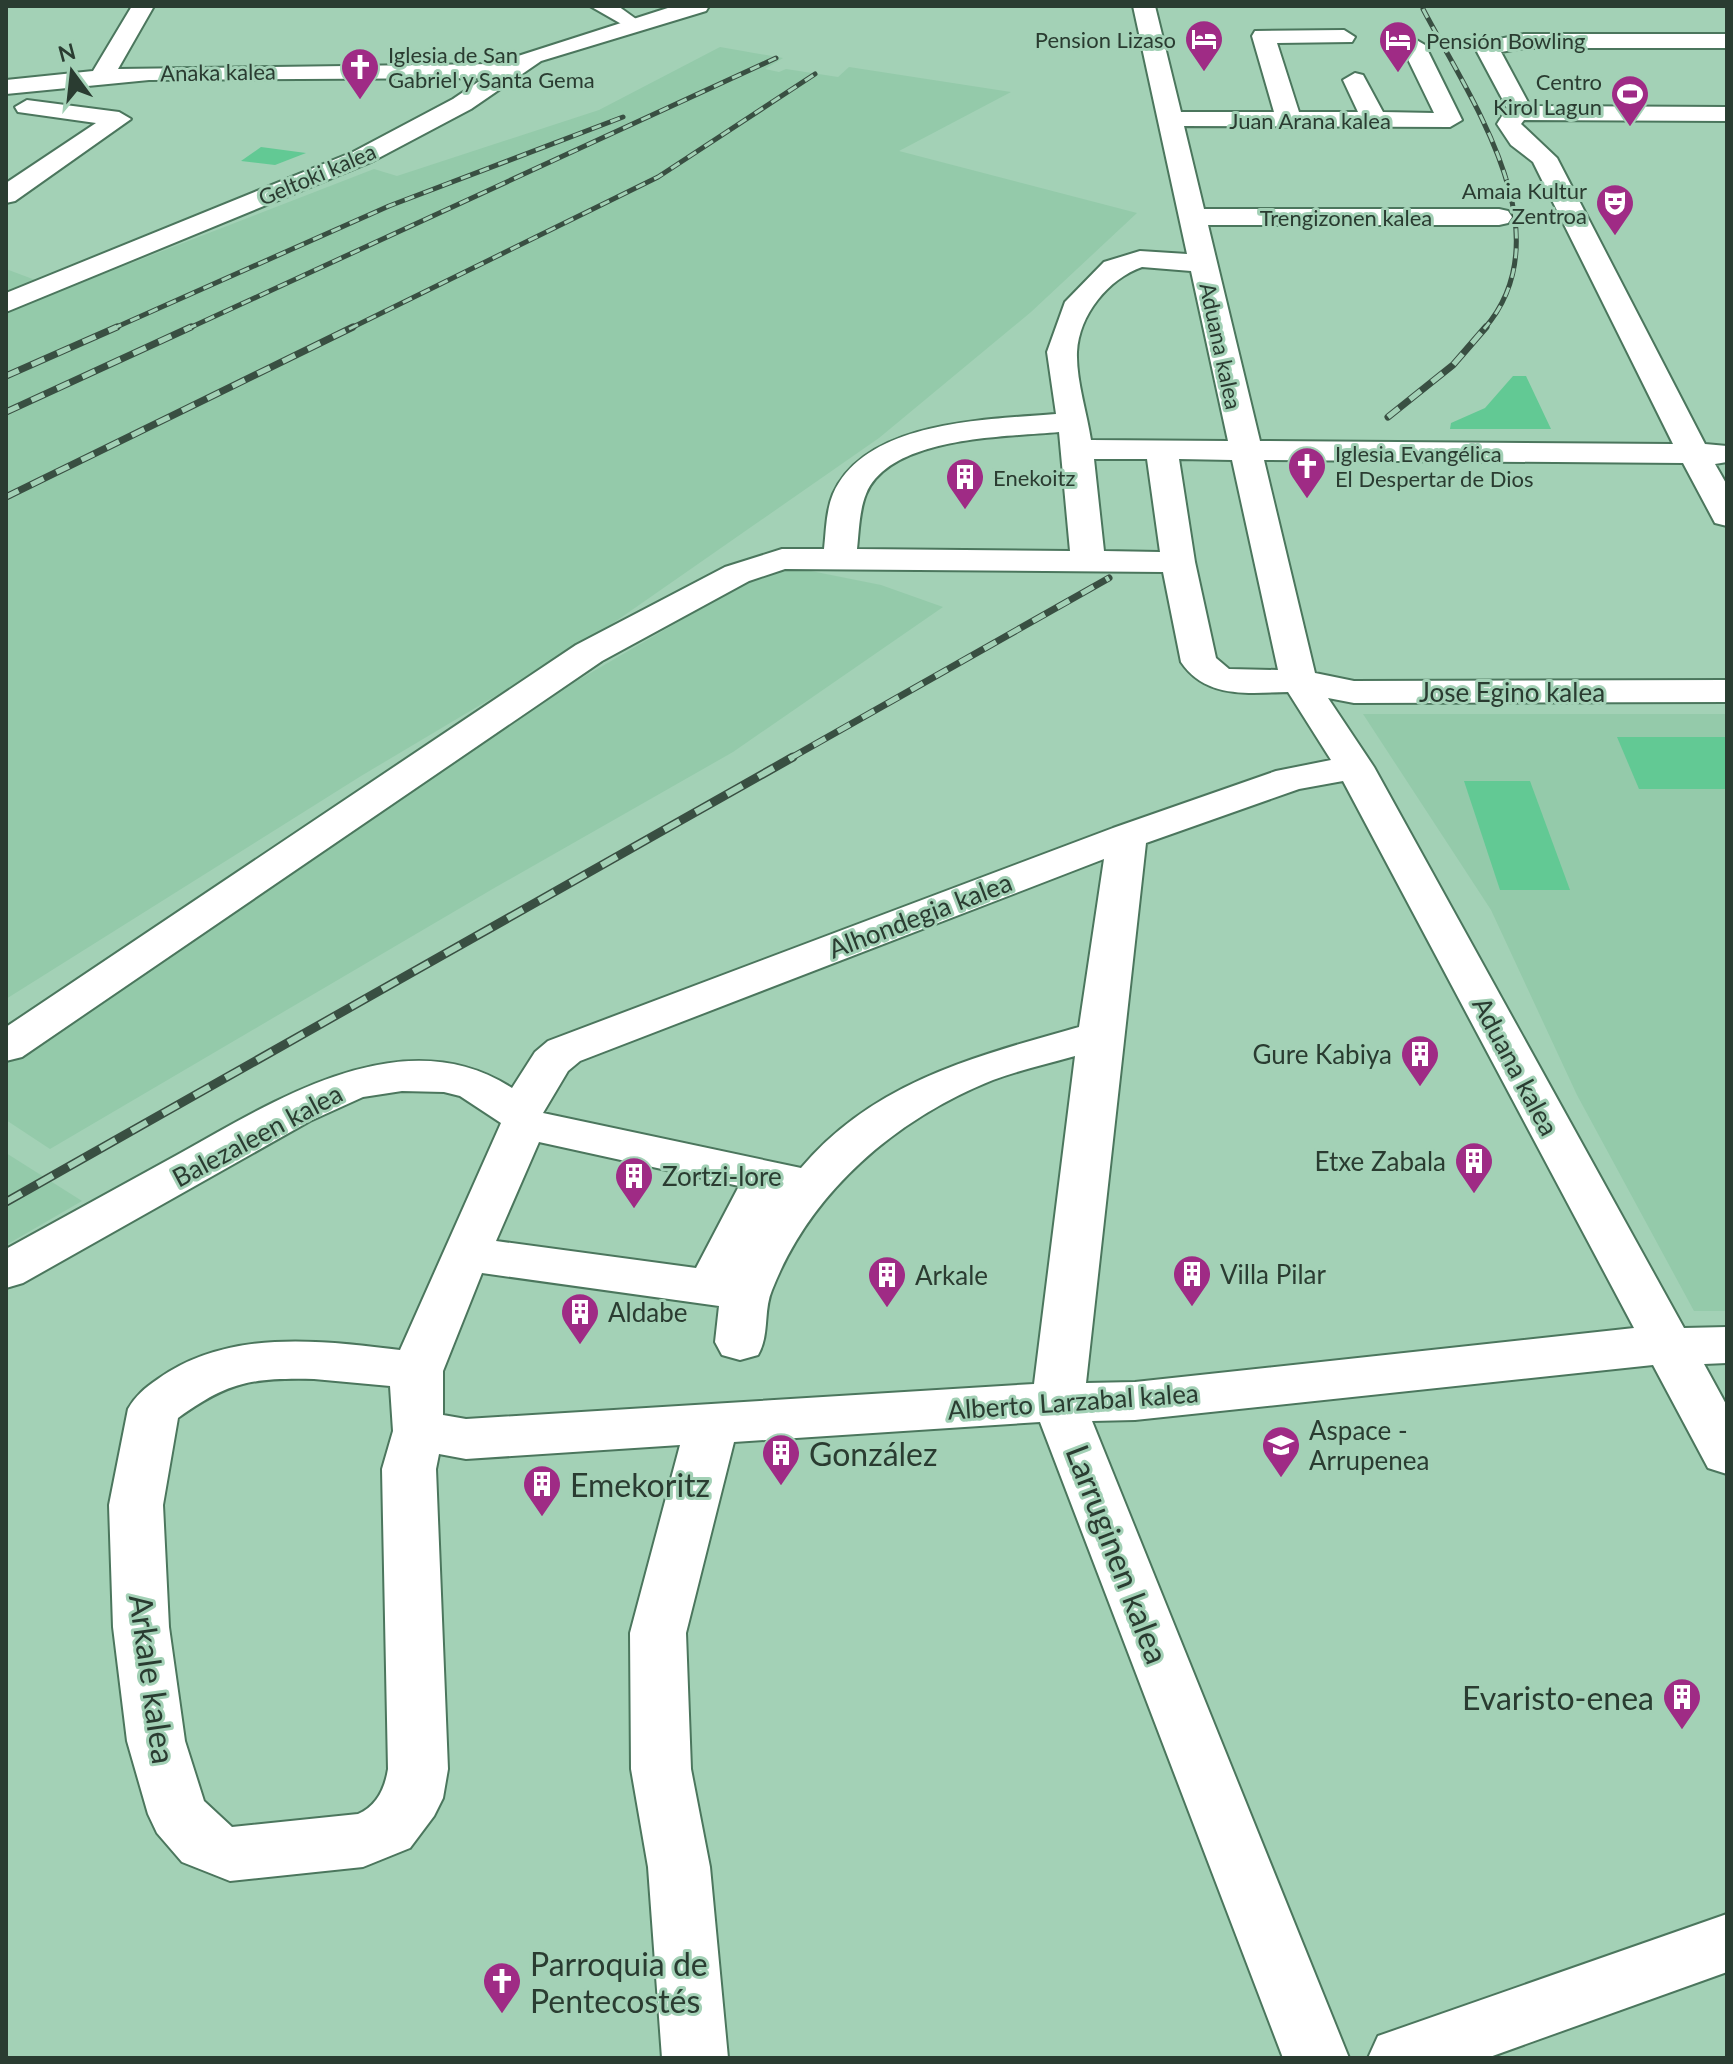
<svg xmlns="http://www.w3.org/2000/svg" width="1733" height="2064" viewBox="0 0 1733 2064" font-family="Lato,sans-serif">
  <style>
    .built { fill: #94caaa }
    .green { fill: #62c994 }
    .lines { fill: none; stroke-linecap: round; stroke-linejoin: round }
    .minor-casing { stroke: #4b765d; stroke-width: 4 }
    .major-casing { stroke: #4b765d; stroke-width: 4 }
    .minor { fill: #fff; fill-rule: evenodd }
    .major { fill: #fff; fill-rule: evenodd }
    .rail-far2-casing { stroke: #394f42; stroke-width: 5 }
    .rail-far1-casing { stroke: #394f42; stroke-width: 7 }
    .rail-casing { stroke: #394f42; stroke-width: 9 }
    .rail-far2 { stroke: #a3d1b6; stroke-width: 3; stroke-dasharray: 10; stroke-linecap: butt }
    .rail-far1 { stroke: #a3d1b6; stroke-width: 5; stroke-dasharray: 14; stroke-linecap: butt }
    .rail { stroke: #a3d1b6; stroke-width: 6; stroke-dasharray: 18; stroke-linecap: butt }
    .labels { text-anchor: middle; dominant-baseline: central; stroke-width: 6; stroke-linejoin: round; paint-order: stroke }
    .far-poi-label { font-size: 22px; fill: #2a3c31; stroke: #a3d1b6; text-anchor: start }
    .far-street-label { font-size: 22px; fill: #2a3c31; stroke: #a3d1b6 }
    .street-label { font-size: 26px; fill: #2a3c31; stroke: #a3d1b6 }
    .poi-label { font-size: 26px; fill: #2a3c31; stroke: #a3d1b6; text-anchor: start }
    .near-poi-label { font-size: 32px; fill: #2a3c31; stroke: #a3d1b6; text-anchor: start }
    .near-street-label { font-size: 32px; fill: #2a3c31; stroke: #a3d1b6 }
  </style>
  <rect width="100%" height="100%" fill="#a3d1b6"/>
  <g class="built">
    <path d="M720 47 783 58 765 69 779 72 786 69 838 77 849 67 1011 92 899 151 1137 213 1031 312 879 438 586 642 361 776 6 999V269L62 290 374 169 397 176 599 110Z"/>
    <path d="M771 568 806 570 881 585 943 607 733 752 496 887 50 1149 6 1120V1062L575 682Z"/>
    <path d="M1363 714H1727V1311H1694L1577 1095 1491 910Z"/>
    <path d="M6 1153 82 1201 6 1245Z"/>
  </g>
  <g class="green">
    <path d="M261 147 306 153 275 165 241 161Z"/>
    <path d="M1513 376H1526L1551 429H1450L1451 423 1485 408Z"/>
    <path d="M1617 737H1727V789H1639Z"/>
    <path d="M1464 781H1530L1570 890H1500Z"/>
  </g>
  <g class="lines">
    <defs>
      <g id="minor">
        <path d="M132 6H154L118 69 493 64 674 6H709L706 11 541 61 471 109 371 162 6 312V293L353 152 453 99 484 78 149 80 6 94V80L93 71Z"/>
        <path d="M1133 6H1155L1181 112H1274L1252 36 1255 31 1344 30 1355 37 1352 42 1277 43 1299 112H1358L1343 80 1355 73 1363 75 1383 112 1434 113 1401 45 1413 38 1425 45 1462 120 1450 127 1184 126 1204 209H1499L1508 211 1512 217 1508 223 1499 225H1208L1260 441 1673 444 1533 162 1511 145 1497 124 1507 108 1475 48 1479 43 1524 34H1727V48H1524L1501 52 1530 106 1727 107V121L1524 120 1521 124 1557 158 1705 444 1727 446V462L1715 464 1727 485V526L1715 523 1683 463 1264 460 1315 673 1354 681 1727 680V702L1354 703 1328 698 1374 767 1684 1328 1727 1327V1363L1704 1364 1727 1406V1474L1708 1468 1653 1365 1135 1420 1092 1421 1349 2058H1283L1040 1422 734 1442 686 1633 691 1769 710 1867 728 2058H662L648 1867 631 1769 630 1633 680 1445 466 1459 439 1454 436 1469 448 1769 443 1798 434 1816 410 1848 363 1867 230 1881 182 1862 157 1833 148 1814 127 1741 113 1627 109 1505 128 1409C136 1395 145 1388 158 1379 228 1329 319 1340 400 1350L501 1123 460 1096 444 1092 402 1091 363 1097 310 1121 23 1283 6 1288V1249C63 1218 120 1186 177 1155 274 1101 403 1017 512 1088L535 1052 548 1041 1113 828 1276 771 1331 760 1288 692C1248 693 1206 699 1181 662L1163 572 785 569 749 581 602 661 22 1057 6 1061V1027L576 645 725 567 782 549H824C826 531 826 511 833 494 866 420 987 420 1056 414L1047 352 1065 302 1104 262 1140 251 1187 254ZM1142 267 1191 271 1228 441 1091 440C1087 413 1076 380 1077 352 1079 315 1108 279 1142 267ZM1059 432 1070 551 857 549C859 532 859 511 866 494 890 436 1006 437 1059 432ZM1094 459H1147L1160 552 1104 551ZM1179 459 1232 460 1278 670 1229 669 1216 658 1195 562ZM1343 781 1634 1328 1135 1382 1086 1383 1146 843 1299 789ZM1104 859 1079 1027C976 1056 873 1082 801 1168L543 1113 568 1071 580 1061ZM1075 1056 1034 1384 466 1419 443 1415V1371L482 1273 719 1306 715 1342 722 1355 740 1360 758 1355C770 1334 763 1311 772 1290 811 1191 896 1119 993 1080 1019 1070 1048 1064 1075 1056ZM539 1142 739 1186 696 1268 496 1241ZM314 1379 390 1386 393 1431 382 1469 388 1769C385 1788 377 1806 358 1814L232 1827 204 1801 185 1741 169 1627 163 1505 178 1418C229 1381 252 1378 314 1379Z"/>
        <path d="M27 100 119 112 131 119 15 201 6 203V183L96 123 18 112 15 107Z"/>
        <path d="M1727 1914V1972L1487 2058H1368L1378 2036Z"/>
      </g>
      <path id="major" d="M590 6H618L636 19 625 26Z"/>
    </defs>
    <use href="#minor" class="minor-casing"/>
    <use href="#major" class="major-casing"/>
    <use href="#minor" class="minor"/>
    <use href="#major" class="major"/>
    <defs>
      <g id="rail-far2">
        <path d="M1423 9C1470 99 1567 234 1484 329"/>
        <path d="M112 329 389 206 623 117"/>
        <path d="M187 329 776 58"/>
        <path d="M349 329 658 177 815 74"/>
      </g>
      <g id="rail-far1">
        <path d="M6 376 117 327"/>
        <path d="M6 412 191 327"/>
        <path d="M1388 417 1453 365 1486 327"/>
        <path d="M6 497 353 327"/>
        <path d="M789 759 1109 578"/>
      </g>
      <path id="rail" d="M6 1202 793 757"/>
    </defs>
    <use href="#rail-far2" class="rail-far2-casing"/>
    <use href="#rail-far1" class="rail-far1-casing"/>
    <use href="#rail" class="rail-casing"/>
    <use href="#rail-far2" class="rail-far2"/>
    <use href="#rail-far1" class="rail-far1"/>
    <use href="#rail" class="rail"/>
  </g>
  <defs>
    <symbol id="hotel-pin" viewBox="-11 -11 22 30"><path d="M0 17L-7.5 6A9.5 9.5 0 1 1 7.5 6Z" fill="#9f2b85" stroke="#a3d1b6"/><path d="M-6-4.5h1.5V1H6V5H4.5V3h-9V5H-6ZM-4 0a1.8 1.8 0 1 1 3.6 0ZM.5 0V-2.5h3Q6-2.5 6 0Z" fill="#fff"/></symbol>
    <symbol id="church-pin" viewBox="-11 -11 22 30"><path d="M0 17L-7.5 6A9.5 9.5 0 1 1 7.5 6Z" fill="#9f2b85" stroke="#a3d1b6"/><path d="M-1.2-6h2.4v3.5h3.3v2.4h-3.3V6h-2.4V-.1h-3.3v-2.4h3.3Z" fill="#fff"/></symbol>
    <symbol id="stadium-pin" viewBox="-11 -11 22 30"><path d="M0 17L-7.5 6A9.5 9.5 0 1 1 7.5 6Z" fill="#9f2b85" stroke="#a3d1b6"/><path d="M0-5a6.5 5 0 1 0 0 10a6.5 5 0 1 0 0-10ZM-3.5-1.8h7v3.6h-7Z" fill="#fff"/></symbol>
    <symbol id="theatre-pin" viewBox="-11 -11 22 30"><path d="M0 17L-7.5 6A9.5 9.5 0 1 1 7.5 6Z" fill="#9f2b85" stroke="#a3d1b6"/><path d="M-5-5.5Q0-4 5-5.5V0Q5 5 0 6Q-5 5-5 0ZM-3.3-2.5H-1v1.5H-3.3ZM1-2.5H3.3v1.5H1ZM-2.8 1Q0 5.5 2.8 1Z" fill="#fff"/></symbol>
    <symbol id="building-pin" viewBox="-11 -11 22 30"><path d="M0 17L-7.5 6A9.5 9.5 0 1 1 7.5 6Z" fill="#9f2b85" stroke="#a3d1b6"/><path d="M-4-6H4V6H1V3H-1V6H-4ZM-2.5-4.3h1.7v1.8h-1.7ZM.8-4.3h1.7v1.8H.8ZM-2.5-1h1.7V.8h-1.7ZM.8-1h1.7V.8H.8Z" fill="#fff"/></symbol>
    <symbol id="university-pin" viewBox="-11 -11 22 30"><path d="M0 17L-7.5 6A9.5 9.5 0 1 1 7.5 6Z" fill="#9f2b85" stroke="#a3d1b6"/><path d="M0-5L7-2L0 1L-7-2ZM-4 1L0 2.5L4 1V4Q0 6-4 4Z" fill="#fff"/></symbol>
  </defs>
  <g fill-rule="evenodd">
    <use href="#hotel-pin" x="1182" y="17" width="44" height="60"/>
    <use href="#hotel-pin" x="1376" y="18" width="44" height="60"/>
    <use href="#church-pin" x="338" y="45" width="44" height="60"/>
    <use href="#stadium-pin" x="1608" y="72" width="44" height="60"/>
    <use href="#theatre-pin" x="1593" y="181" width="44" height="60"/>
    <use href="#church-pin" x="1285" y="444" width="44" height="60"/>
    <use href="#building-pin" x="943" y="455" width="44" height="60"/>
    <use href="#building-pin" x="1398" y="1032" width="44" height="60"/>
    <use href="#building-pin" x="1452" y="1139" width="44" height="60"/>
    <use href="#building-pin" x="612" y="1154" width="44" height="60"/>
    <use href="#building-pin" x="1170" y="1252" width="44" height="60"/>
    <use href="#building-pin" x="865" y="1253" width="44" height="60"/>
    <use href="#building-pin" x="558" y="1290" width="44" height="60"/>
    <use href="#university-pin" x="1259" y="1423" width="44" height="60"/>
    <use href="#building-pin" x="759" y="1431" width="44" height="60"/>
    <use href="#building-pin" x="520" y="1462" width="44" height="60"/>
    <use href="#building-pin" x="1660" y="1675" width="44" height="60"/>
    <use href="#church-pin" x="480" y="1959" width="44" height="60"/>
  </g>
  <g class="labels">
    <g class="far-poi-label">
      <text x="1176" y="39" text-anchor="end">Pension Lizaso</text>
      <text x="1426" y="40">Pensión Bowling</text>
      <text x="388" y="54">Iglesia de San<tspan x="388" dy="25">Gabriel y Santa Gema</tspan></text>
      <text x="1602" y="81" text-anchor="end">Centro<tspan x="1602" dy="25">Kirol Lagun</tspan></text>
      <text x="1587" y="190" text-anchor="end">Amaia Kultur<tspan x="1587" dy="25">Zentroa</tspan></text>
      <text x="1335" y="453">Iglesia Evangélica<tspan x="1335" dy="25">El Despertar de Dios</tspan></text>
      <text x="993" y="477">Enekoitz</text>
    </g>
    <g class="far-street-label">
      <text transform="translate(218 72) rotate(-1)">Anaka kalea</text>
      <text x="1310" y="120">Juan Arana kalea</text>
      <text transform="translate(317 174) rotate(-23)">Geltoki kalea</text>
      <text x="1346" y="217">Trengizonen kalea</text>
      <text transform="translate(1221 346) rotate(78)">Aduana kalea</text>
    </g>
    <g class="street-label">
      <text x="1512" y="692">Jose Egino kalea</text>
      <text transform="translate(920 915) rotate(-21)">Alhondegia kalea</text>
      <text transform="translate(1516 1066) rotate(62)">Aduana kalea</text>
      <text transform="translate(257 1135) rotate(-28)">Balezaleen kalea</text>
      <text transform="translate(1073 1401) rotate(-4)">Alberto Larzabal kalea</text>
    </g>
    <g class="poi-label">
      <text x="1392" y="1054" text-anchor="end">Gure Kabiya</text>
      <text x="1446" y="1161" text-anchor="end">Etxe Zabala</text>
      <text x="662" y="1176">Zortzi-lore</text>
      <text x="1220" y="1274">Villa Pilar</text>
      <text x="915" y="1275">Arkale</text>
      <text x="608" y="1312">Aldabe</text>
      <text x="1309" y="1430">Aspace -<tspan x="1309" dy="30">Arrupenea</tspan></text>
    </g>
    <g class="near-poi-label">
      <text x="809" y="1453">González</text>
      <text x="570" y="1484">Emekoritz</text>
      <text x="1654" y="1697" text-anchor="end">Evaristo-enea</text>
      <text x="530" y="1963">Parroquia de<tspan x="530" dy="37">Pentecostés</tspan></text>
    </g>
    <g class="near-street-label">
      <text transform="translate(1118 1554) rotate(69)">Larruginen kalea</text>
      <text transform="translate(153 1679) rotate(82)">Arkale kalea</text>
    </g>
  </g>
  <rect width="1733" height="2064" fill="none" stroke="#2a3c31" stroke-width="16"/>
  <g transform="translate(72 72) rotate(345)" stroke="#a3d1b6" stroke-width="6" paint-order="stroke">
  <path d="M0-6L14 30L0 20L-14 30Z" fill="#2a3c31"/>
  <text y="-12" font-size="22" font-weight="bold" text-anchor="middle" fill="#2a3c31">N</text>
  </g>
</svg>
